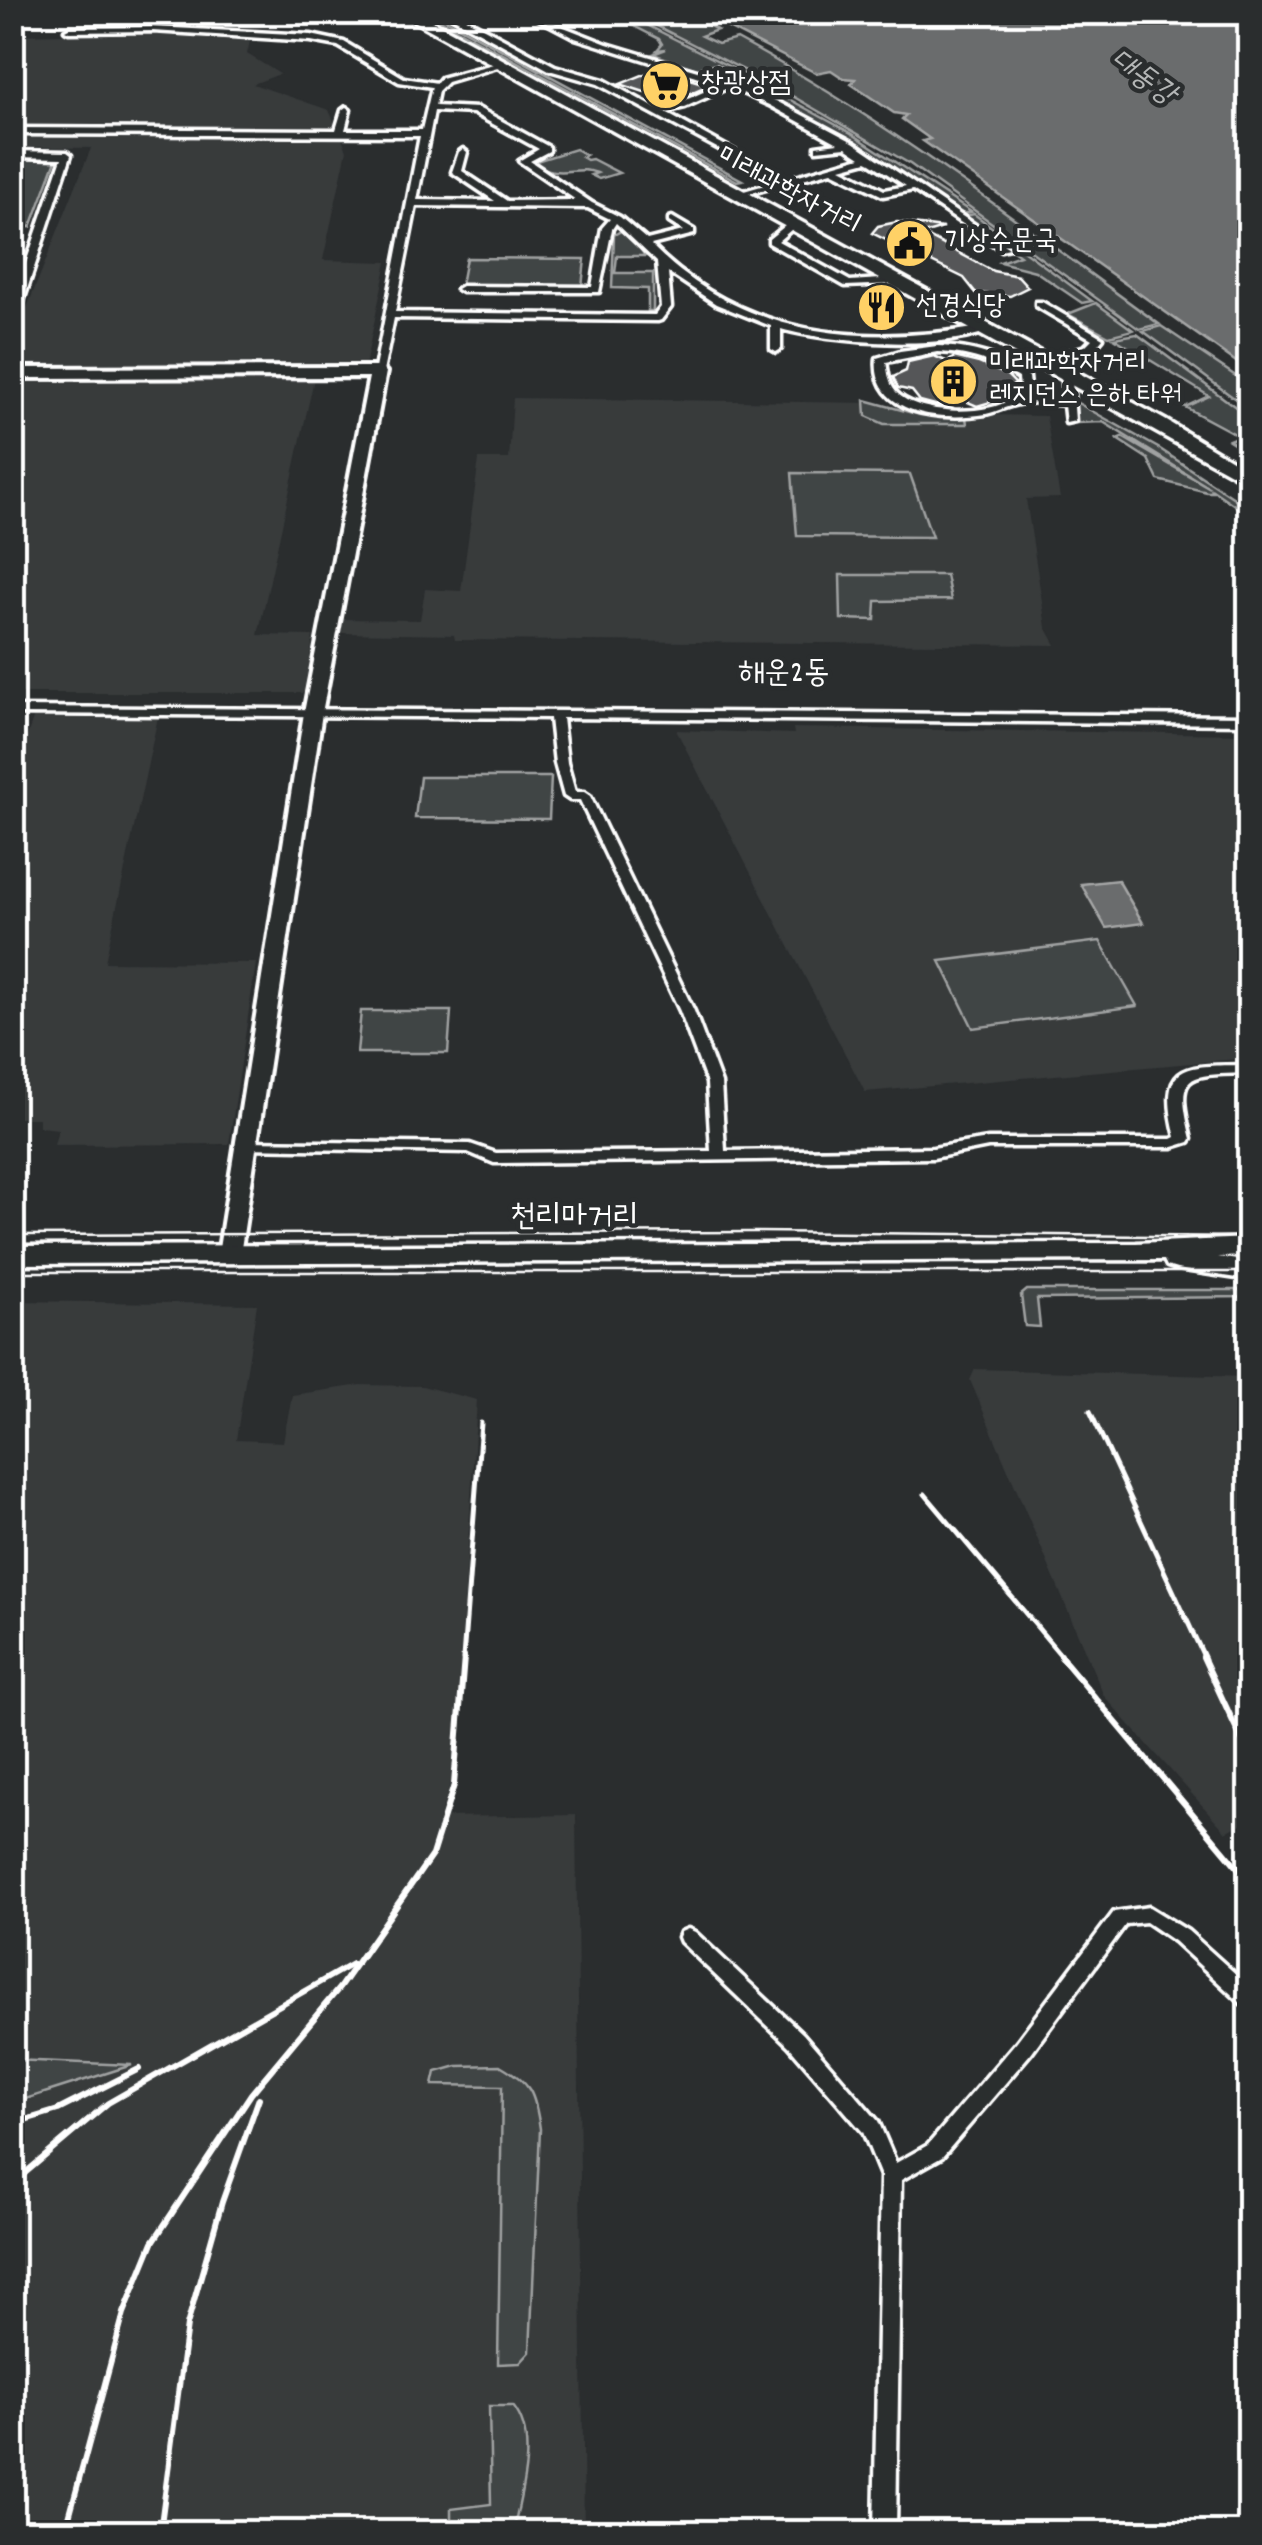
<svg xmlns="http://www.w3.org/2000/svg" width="1262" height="2545" viewBox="0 0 1262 2545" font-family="Dekko,'Poor Story',sans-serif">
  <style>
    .built { fill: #373a3b }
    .green { fill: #414445; stroke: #a0a2a2; stroke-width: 2.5 }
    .water { fill: #6a6c6d; stroke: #a6a7a7; stroke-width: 2.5 }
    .building { fill: #555758; stroke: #fff; stroke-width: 2.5 }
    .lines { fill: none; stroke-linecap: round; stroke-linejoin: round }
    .street-casing { stroke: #fff; stroke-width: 7 }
    .secondary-casing { stroke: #fff; stroke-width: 8 }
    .primary-casing { stroke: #fff; stroke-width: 7 }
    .highway-casing { stroke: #fff; stroke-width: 7 }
    .street { fill: #2a2d2e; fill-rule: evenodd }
    .secondary { fill: #2a2d2e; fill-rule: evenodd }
    .primary { fill: #2a2d2e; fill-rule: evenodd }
    .highway { fill: #2a2d2e; fill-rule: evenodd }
    .tram { stroke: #fff; stroke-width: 2.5 }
    .rail-far1 { stroke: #fff; stroke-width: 5 }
    .rail { stroke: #fff; stroke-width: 6 }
    .labels { text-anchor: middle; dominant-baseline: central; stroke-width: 9; stroke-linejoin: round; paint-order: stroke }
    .far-poi-label { font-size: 28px; fill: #fff; stroke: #2a2d2e; text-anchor: start }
    .far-street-label { font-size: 28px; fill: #fff; stroke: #2a2d2e }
    .far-water-label { font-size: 30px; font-style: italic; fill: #b4b6b6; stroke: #2a2d2e }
    .far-quarter-label { font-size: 32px; fill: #fff; stroke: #2a2d2e }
    .street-label { font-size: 32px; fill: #fff; stroke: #2a2d2e }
  </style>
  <rect width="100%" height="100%" fill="#2a2d2e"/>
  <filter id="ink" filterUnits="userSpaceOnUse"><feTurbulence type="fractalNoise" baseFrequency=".01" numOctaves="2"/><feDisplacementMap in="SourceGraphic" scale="20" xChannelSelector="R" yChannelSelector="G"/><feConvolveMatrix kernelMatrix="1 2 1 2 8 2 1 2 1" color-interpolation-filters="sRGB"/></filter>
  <g filter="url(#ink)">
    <g class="built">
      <path d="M156 32 251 37 247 54 280 74 253 84 329 110 347 150 323 260 387 262 365 366 13 367 12 345 91 148 13 147V35Z"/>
      <path d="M12 378 314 379 258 635 313 636 306 693H13Z"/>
      <path d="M513 398 876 403 882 413 1046 416 1060 498 1026 499 1046 627 1056 645 455 640 454 635 341 633 343 619 420 620 425 589 461 591 479 459H509Z"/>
      <path d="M34 716 158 717 105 962 256 963 229 1144 54 1145 58 1129 39 1127V1118H13L12 777Z"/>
      <path d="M793 728 1249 734V1058L865 1092 676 730 794 734Z"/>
      <path d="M13 1301 257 1304 236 1440 283 1442 292 1395 361 1385 422 1386 477 1400 454 1773 440 1817 576 1815 584 2532H13Z"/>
      <path d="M975 1369 1249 1377V1820L1226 1832 1104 1696 970 1380Z"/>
    </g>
    <g class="green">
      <path d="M664 12 692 17 717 30 701 36 718 44 737 39C887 120 1021 224 1159 324L1139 329 910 164 775 86 641 18Z"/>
      <path d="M427 13H434L742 180 737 181Z"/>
      <path d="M635 19 750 77 731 81 715 76 730 71 716 64 702 67V71L653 54 666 49 657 50 662 44 659 39 626 22Z"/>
      <path d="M752 79 851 133 971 212 962 214 847 137 774 100 781 97 762 87 753 89 737 83Z"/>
      <path d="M575 149 586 155 582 157 587 160 592 159 619 173 599 179 591 175 597 173C576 164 558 181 533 162Z"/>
      <path d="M13 157 56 160 31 227 13 228Z"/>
      <path d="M974 214 1092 301 1082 303 1035 271 1000 262 1020 255 965 216Z"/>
      <path d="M621 231 636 242 645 256H617L615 273H653V311H648V289L612 288 614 235Z"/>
      <path d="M466 258 585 259 582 287 461 285Z"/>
      <path d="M1096 303 1133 330 1109 336 1068 314Z"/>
      <path d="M1161 326 1249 385V409L1143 331Z"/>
      <path d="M1137 334 1249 417V453L1229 440 1239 436 1185 407 1209 396 1114 338Z"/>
      <path d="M865 400 920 415 966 417 967 424H884L866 416Z"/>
      <path d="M1074 401 1160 449 1249 508V515L1211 489 1213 492H1207L1158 480 1148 459 1117 439 1122 437 1210 488 1103 422 1077 423Z"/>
      <path d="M792 473 910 474 932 537 797 536Z"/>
      <path d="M840 575H946L951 600 876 601 875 620 841 619Z"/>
      <path d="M420 777H551L549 819 415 818Z"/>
      <path d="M1100 941 1137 1006 973 1028 940 961Z"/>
      <path d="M361 1011H451L448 1053H357Z"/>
      <path d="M1027 1290H1249L1250 1297 1037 1299 1040 1327 1025 1326 1021 1295Z"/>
      <path d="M12 2060 132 2065 13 2103Z"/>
      <path d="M500 2065C531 2083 535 2093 540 2129L530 2352 520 2363 498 2364 502 2086 433 2085 436 2072 457 2066Z"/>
      <path d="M489 2406H513C538 2437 522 2487 515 2524L505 2532H458L451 2526V2509L491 2504Z"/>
    </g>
    <g class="water">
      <path d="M699 13H1249V371L923 141 930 139 902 119 906 115 894 113 851 84 855 79 843 78 831 70 816 73Z"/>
      <path d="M1118 880 1143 923 1106 928 1081 884Z"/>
    </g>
    <g class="building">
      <path d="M657 69 660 70 709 85 672 101 620 84Z"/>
      <path d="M897 222 943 228 923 234 993 271 1018 276 1028 287 1010 296 976 293 964 278 872 233 878 226Z"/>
      <path d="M934 356 948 362 954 357 979 363 1007 375 1016 384 1001 391V399L977 406 961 399 952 406 935 405 920 401 912 391 898 388 893 377 906 371 908 362Z"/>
    </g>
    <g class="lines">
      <defs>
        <g id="street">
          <path d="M443 12H454L555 66 604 80 657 109 679 103 721 84 575 38 525 12H536L556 24 607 44 714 76 776 101 853 142 1009 248 1001 250 913 190 883 196 832 171 737 197V193L861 157 846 147 816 150V146L838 143 769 105 729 87 685 107 664 112 753 161 745 163 598 84 549 70ZM867 161 871 163 906 186 884 190 841 168Z"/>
          <path d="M153 27 311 35 344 42 404 78 437 83 441 78 501 62V66L447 82 438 91 435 106 478 108 549 147V151L530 161 592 203 620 217 647 240 683 231 669 222V218L672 217 694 230V234L651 245C744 339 863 347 987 326L992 329C948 351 829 343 781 329V349L776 352 771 349V326L716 304 668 272 671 307 661 320 658 321 394 318 383 372 374 374 420 136 12 134V128L336 130 342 110 346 107 350 110 345 130H422L432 87 399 82 338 46 311 41 153 31 69 32 65 30 69 28ZM434 111 473 113 539 149 519 161 576 200 507 201 462 171 467 152 463 149 459 152 452 172 495 201 417 200ZM416 206 588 208 610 219 602 228 592 287 462 286 457 289 462 292H599L612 229 616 223 657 262 661 307 655 315 395 312Z"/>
          <path d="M12 151 67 152 71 155 17 320 12 323V304L62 158 12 157Z"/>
          <path d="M790 222 798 224 778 241 850 281 897 278 902 281 897 284 845 286 769 243V239Z"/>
          <path d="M1036 302H1042L1103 338 1093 350 1049 364H1041V360L1085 346 1092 339 1036 306Z"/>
          <path d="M937 346C971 347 1003 355 1029 377L1030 387 1023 397 1063 399 1062 381 1055 370 1064 368 1072 381 1075 421 1066 423 1064 405C1051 404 1037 401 1024 403 1011 404 999 411 986 414 944 421 871 416 877 358L900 351ZM937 352C969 353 993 361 1019 378L1020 387C1019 388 1011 399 1010 399 987 417 915 414 896 392 888 383 888 372 886 362Z"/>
          <path d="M12 707 1250 716V724L562 718 567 763 575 792H584L590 796 694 1011 721 1083 725 1151 933 1148 988 1139H1172L1176 1137C1157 1061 1185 1066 1250 1065V1073C1187 1075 1174 1071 1191 1139L1189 1142 1173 1147H988L933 1158 494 1163 468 1152 240 1148 238 1145 245 1141 470 1144 496 1153 711 1151 707 1083 680 1011 580 800H570L564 796 555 763 550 718 20 714 16 722H12Z"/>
          <path d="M1149 1907 1188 1931 1250 1987V2007L1243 2005 1174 1941 1146 1922 1126 1924 1031 2053 942 2157 901 2180 896 2532H874L881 2176 863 2132 789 2046 681 1942 679 1937 681 1932 688 1929 695 1932 803 2034 878 2121 896 2163 928 2145 1017 2041 1114 1912Z"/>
        </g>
        <path id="secondary" d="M378 367 386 372 322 713 240 1255 229 1262 218 1255 304 713 369 377 12 378V368Z"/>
        <path id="primary" d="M398 12H416L1165 420 1250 471V484Z"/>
        <path id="highway" d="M1250 1238V1256L1218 1257 1250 1262V1280L1177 1269 1167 1266 1164 1260 12 1264V1246L1136 1243Z"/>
      </defs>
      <use href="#street" class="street-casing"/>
      <use href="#secondary" class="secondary-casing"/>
      <use href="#primary" class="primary-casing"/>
      <use href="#highway" class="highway-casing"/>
      <use href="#street" class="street"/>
      <use href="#secondary" class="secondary"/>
      <use href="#primary" class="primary"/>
      <use href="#highway" class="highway"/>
      <g class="tram">
        <path d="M12 1235 758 1232 1250 1237"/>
        <path d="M12 1272H1250"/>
      </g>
      <g class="rail-far1">
        <path d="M1090 1411 1205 1659"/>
        <path d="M925 1494 1064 1659"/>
        <path d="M463 1659 481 1423"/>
      </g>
      <g class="rail">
        <path d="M1061 1657 1250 1882"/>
        <path d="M1203 1657 1250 1758"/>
        <path d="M12 2124 58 2110 139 2069"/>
        <path d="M12 2184 108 2103 352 1964"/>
        <path d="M65 2532 124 2313 153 2242 251 2094 340 1987 432 1855 454 1785 464 1657"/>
        <path d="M160 2532 187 2325 222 2202 259 2098"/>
      </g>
    </g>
  </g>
  <defs>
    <symbol id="supermarket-disc" viewBox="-11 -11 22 22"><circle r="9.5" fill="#ffd166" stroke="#2a2d2e"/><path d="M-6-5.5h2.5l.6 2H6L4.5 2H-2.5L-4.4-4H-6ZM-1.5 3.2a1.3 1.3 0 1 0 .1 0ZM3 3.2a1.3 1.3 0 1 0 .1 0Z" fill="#111"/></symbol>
    <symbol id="civic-disc" viewBox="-11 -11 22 22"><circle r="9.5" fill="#ffd166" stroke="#2a2d2e"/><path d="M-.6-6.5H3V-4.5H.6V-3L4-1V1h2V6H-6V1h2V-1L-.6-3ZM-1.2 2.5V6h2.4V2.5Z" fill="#111"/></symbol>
    <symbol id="restaurant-disc" viewBox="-11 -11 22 22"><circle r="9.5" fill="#ffd166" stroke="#2a2d2e"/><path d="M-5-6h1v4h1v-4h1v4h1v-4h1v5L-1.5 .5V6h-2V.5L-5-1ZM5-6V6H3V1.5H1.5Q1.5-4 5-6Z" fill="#111"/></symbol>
    <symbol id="building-disc" viewBox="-11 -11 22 22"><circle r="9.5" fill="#ffd166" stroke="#2a2d2e"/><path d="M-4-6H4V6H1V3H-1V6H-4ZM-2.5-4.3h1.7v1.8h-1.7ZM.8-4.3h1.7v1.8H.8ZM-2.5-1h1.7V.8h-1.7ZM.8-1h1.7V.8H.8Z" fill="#111"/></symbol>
  </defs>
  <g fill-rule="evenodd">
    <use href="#supermarket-disc" x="638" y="58" width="55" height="55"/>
    <use href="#civic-disc" x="882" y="216" width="55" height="55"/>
    <use href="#restaurant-disc" x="854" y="280" width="55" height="55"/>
    <use href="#building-disc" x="926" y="354" width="55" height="55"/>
  </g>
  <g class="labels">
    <g class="far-poi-label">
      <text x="701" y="85">창광상점</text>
      <text x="944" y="243">기상수문국</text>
      <text x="916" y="308">선경식당</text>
      <text x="989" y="365">미래과학자거리<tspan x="989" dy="32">레지던스 은하 타워</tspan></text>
    </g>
    <g class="far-street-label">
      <text transform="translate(788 193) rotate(28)">미래과학자거리</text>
    </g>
    <g class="far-water-label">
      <text transform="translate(1142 79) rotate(36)">대동강</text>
    </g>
    <g class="far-quarter-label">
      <text x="784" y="675">해운2동</text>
    </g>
    <g class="street-label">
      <text x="574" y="1219">천리마거리</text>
    </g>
  </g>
  <rect width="1262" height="2545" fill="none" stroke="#2a2d2e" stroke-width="50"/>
  <rect x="25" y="25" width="1212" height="2495" fill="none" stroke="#fff" stroke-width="4" filter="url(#ink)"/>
</svg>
